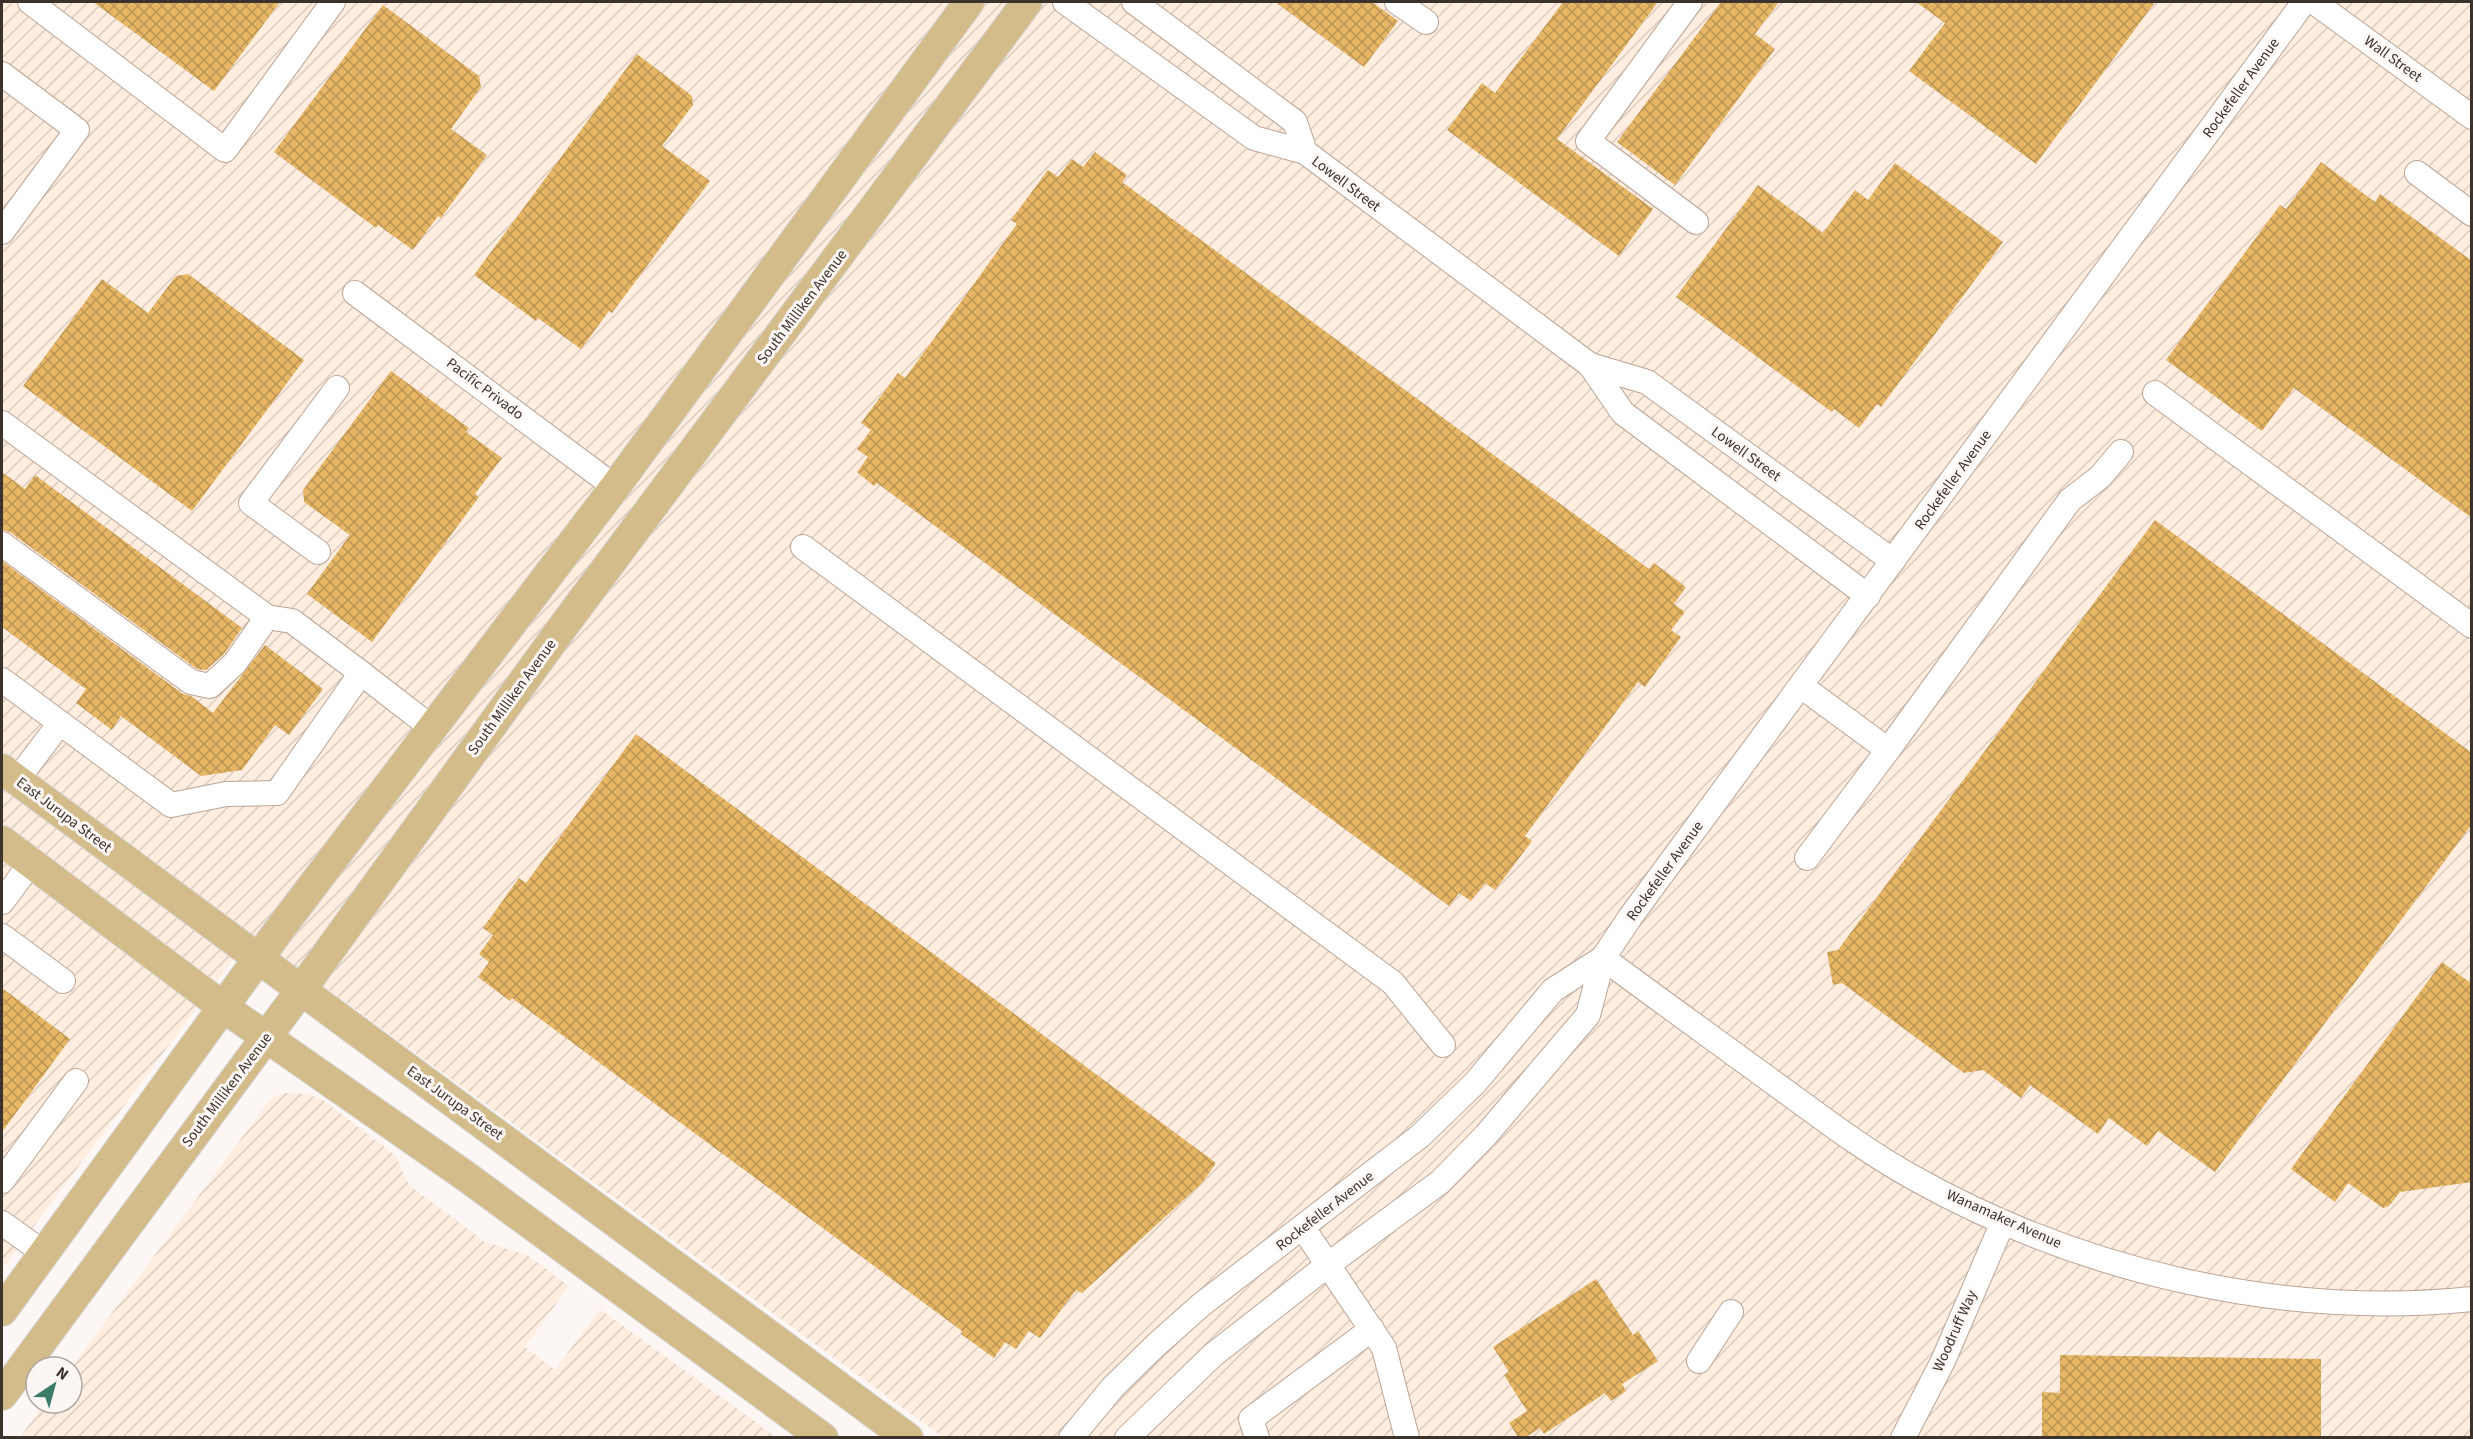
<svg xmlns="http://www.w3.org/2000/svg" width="2473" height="1439" viewBox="0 0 2473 1439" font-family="'Source Sans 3',sans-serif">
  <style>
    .industrial { fill: url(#industrial-furrows) }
    .building { fill: url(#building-cross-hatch) }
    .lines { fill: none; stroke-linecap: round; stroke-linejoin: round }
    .minor-casing { stroke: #bba596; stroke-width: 26 }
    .major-casing { stroke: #d4d2d0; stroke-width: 32 }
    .minor { stroke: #fff; stroke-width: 24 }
    .major { stroke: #d3bc89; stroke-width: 30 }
    .labels { text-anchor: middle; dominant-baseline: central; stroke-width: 6; stroke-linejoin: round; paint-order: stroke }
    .street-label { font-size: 15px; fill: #3a322b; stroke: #fcf7f4 }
  </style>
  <defs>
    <pattern id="industrial-furrows" width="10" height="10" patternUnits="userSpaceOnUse" patternTransform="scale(1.5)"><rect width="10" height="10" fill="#ffede0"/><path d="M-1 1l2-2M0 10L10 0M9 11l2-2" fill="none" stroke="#dbccc0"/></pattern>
    <pattern id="building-cross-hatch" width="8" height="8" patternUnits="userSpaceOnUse" patternTransform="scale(1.5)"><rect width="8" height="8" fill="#e6b665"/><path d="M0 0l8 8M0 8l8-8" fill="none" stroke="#bb9553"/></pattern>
  </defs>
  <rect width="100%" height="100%" fill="#fcf7f4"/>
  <g class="industrial">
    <path d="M2 2H2471V1437H943L252 934 2 1269Z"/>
    <path d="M285 1093 306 1094 323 1100 395 1155 409 1185 485 1242 527 1255 569 1286 525 1347 555 1370 600 1309 776 1437H20L45 1403H72V1367L269 1101 275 1096Z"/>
  </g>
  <g class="building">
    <path d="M93 2H280L214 91Z"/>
    <path d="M1275 2H1372L1398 21 1364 67Z"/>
    <path d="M1563 2H1658L1557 139 1653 209 1619 256 1447 130 1482 83 1495 93Z"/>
    <path d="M1721 2H1779L1755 34 1775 49 1675 185 1617 142Z"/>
    <path d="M1916 2H2155L2036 164 1909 71 1945 23Z"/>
    <path d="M383 5 479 76 481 87 451 129 487 155 441 218 438 216 413 250 378 225 376 228 274 152Z"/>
    <path d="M637 54 692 96 693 105 662 146 710 181 612 313 609 311 581 349 538 318 536 321 474 275Z"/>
    <path d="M1095 152 1127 175 1122 182 1649 569 1654 563 1686 587 1674 604 1685 612 1671 630 1681 637 1645 687 1638 682 1580 761 1525 836 1532 841 1495 890 1485 883 1471 901 1459 893 1449 906 877 483 874 486 857 472 868 457 857 449 871 430 861 423 898 373 905 378 963 299 1017 224 1011 220 1048 170 1058 177 1072 159 1083 167Z"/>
    <path d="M2321 162 2375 202 2380 194 2472 261V518L2294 388 2262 431 2166 360 2280 205 2286 209Z"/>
    <path d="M1895 163 2003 242 1881 407 1877 404 1859 428 1834 409 1832 412 1676 297 1758 185 1823 233 1855 190 1868 200Z"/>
    <path d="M188 274 304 360 192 511 23 386 102 279 148 313 176 276Z"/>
    <path d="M391 371 469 428 466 432 502 458 475 494 479 497 372 642 307 594 350 535 304 502 303 490Z"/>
    <path d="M2 472 25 489 35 475 242 628 224 654 206 670 197 669 10 532 2 530Z"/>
    <path d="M2155 520 2472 753V824L2215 1172 2158 1131 2147 1146 2109 1118 2098 1134 2030 1085 2021 1098 1983 1070 1964 1073 1842 983 1833 985 1827 952 1838 950Z"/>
    <path d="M2 561 183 694 191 696 213 713 265 645 323 689 289 735 275 725 242 770 201 776 121 716 112 730 76 703 86 689 2 627Z"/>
    <path d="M636 734 1216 1163 1202 1183 1082 1293 1076 1290 1040 1338 1029 1331 1016 1349 1005 1342 994 1358 961 1334 962 1331 512 998 510 1001 478 977 489 962 479 954 493 935 483 928 519 878 526 883Z"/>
    <path d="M2442 962 2472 984V1182L2400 1192 2389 1206 2383 1208 2348 1183 2335 1202 2291 1169Z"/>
    <path d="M2 988 70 1039 2 1132Z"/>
    <path d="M1596 1279 1633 1335 1638 1331 1658 1361 1622 1384 1626 1391 1611 1401 1605 1393 1544 1434 1540 1428 1526 1437H1518L1509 1423 1527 1411 1504 1375 1509 1372 1493 1347Z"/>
    <path d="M2060 1355 2321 1359V1437H2042V1392L2060 1393Z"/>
  </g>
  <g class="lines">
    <defs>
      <g id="minor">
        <path d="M30 2 225 150 333 2"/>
        <path d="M1065 2 1254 138 1305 152 1590 365 1623 413 1868 596"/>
        <path d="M1134 2 1295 122 1305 152"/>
        <path d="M1397 2 1426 22"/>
        <path d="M1690 2 1588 141 1696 222"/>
        <path d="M2314 2 2472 117"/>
        <path d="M2 74 77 130 2 232"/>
        <path d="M2417 173 2472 214"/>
        <path d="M355 293 615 487"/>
        <path d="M1590 365 1647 382 1893 561"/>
        <path d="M2155 393 2472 626"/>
        <path d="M2 423 267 617 292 621 361 673 432 728"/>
        <path d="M2 544 191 682 210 686 235 663 267 617"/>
        <path d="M803 547 1393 983 1443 1045"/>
        <path d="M318 552 251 503 337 388"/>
        <path d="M2 680 171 805 226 794 277 793 361 673"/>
        <path d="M1801 686 1888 750 1807 858"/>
        <path d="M1888 750 2070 500 2100 477 2121 452"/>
        <path d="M17 780 60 723"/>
        <path d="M2 902 31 863"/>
        <path d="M2 936 63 981"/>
        <path d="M1603 958C1658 999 1714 1039 1770 1080 1817 1114 1863 1150 1914 1178 2080 1271 2281 1319 2472 1299"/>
        <path d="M2 1181 76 1081"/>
        <path d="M2 1223 44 1253"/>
        <path d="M1303 1228 1384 1348 1407 1438"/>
        <path d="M1699 1361 1731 1312"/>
        <path d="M1071 1438 1113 1387 1156 1345 1201 1305 1420 1136 1475 1083 1553 990 1603 958"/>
        <path d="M1127 1438 1213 1355 1329 1264 1440 1182 1486 1135 1588 1015 1603 958 1631 916 2304 2"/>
        <path d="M1257 1438 1251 1419 1372 1329"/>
        <path d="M1903 1438 1943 1361 2003 1222"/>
      </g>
      <g id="major">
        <path d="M2 769 908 1438"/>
        <path d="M2 841 223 1007 464 1175 823 1438"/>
        <path d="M2 1311 282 926 615 487 969 2"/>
        <path d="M2 1395 301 990 562 628 1027 2"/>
      </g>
    </defs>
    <use href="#minor" class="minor-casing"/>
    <use href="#major" class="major-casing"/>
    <use href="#minor" class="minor"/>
    <use href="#major" class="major"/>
  </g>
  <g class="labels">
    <g class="street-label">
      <text transform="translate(2393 59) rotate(36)">Wall Street</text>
      <text transform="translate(2241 88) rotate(-54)">Rockefeller Avenue</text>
      <text transform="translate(1346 184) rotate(37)">Lowell Street</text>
      <text transform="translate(802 307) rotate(-53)">South Milliken Avenue</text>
      <text transform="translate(485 389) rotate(37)">Pacific Privado</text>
      <text transform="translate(1746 454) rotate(36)">Lowell Street</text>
      <text transform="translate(1953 480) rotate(-54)">Rockefeller Avenue</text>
      <text transform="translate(512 697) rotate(-54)">South Milliken Avenue</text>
      <text transform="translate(64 815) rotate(37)">East Jurupa Street</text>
      <text transform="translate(1665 871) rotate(-54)">Rockefeller Avenue</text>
      <text transform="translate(227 1090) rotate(-53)">South Milliken Avenue</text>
      <text transform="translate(455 1103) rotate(36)">East Jurupa Street</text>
      <text transform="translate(1325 1211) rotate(-38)">Rockefeller Avenue</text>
      <text transform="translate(2004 1219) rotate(24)">Wanamaker Avenue</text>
      <text transform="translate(1955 1331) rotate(-66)">Woodruff Way</text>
    </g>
  </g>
  <rect width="2473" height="1439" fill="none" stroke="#3a322b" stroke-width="6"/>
  <g transform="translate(54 1385) rotate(36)"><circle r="28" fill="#fcf7f4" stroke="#aea8a4" stroke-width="1.5"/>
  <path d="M0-4.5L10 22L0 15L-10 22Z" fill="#3b7b6a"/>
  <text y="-9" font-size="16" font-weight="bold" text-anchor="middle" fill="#3a322b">N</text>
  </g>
</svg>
